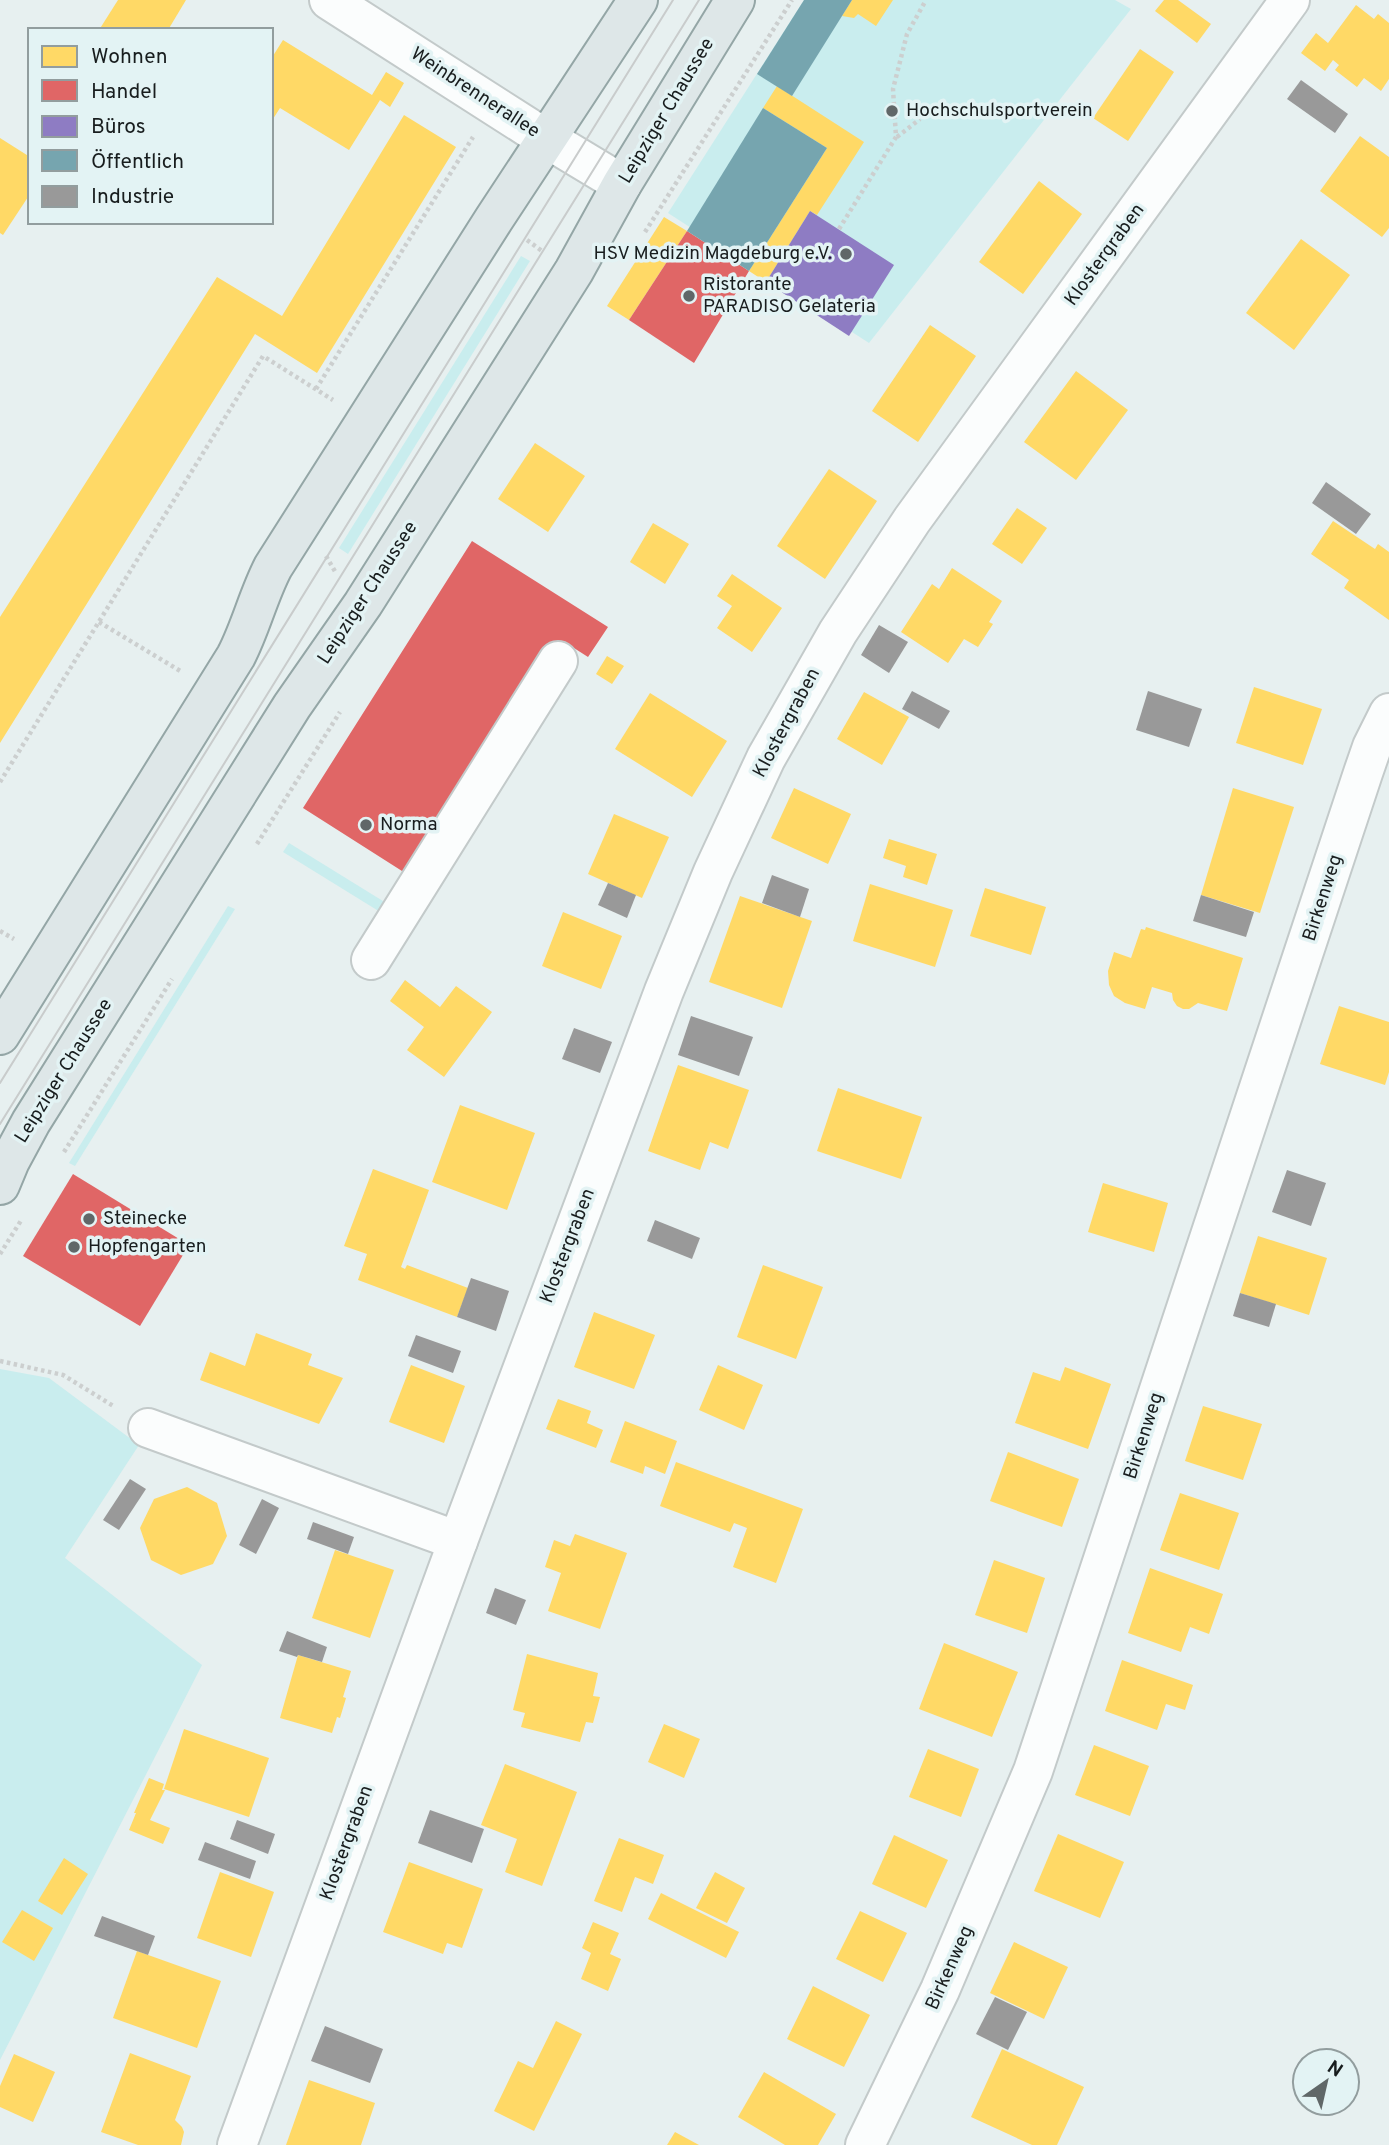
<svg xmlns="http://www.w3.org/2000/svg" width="1389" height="2145" viewBox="0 0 1389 2145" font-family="Overpass,sans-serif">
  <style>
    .green { fill: #c9edee }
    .homes { fill: #ffd966 }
    .shops { fill: #e06666 }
    .offices { fill: #8e7cc3 }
    .public { fill: #76a5af }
    .industry { fill: #999 }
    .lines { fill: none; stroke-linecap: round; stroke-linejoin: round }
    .minor-casing { stroke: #c3caca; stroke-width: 42 }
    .major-casing { stroke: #94a6a6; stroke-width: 42 }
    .path { stroke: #cccfcf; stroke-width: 4.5; stroke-dasharray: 3.5 3.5; stroke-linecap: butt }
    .minor { stroke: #fbfdfd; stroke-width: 38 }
    .major { stroke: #dee7e8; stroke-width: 38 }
    .tram { stroke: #c9cccc; stroke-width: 2 }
    .poi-dot { fill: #606768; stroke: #e3f3f4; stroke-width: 2.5 }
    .labels { text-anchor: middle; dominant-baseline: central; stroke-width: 7; stroke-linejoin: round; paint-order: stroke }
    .street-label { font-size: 19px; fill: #181d1e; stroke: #e3f3f4 }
    .poi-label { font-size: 19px; fill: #181d1e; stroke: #e3f3f4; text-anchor: start }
  </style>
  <rect width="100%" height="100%" fill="#e7f0f0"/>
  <g class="green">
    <path d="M804 0H1115L1131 9 869 343 668 213Z"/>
    <path d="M521 256 530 261 348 554 339 548Z"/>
    <path d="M289 843 391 906 385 915 283 852Z"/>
    <path d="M228 906 235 909 75 1166 69 1163Z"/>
    <path d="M0 1369 49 1378 139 1445 65 1558 202 1665 0 2060Z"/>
  </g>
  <g class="homes">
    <path d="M118 0H186L168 30H99Z"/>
    <path d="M852 0H893L876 26 858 14 854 18 842 16Z"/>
    <path d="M1164 0H1178L1211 24 1197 43 1155 11Z"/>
    <path d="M1356 5 1374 19 1378 14 1389 23V79L1381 91 1364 78 1357 87 1335 70 1339 65 1333 60 1325 71 1301 53 1316 33 1328 43Z"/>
    <path d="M283 40 372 95 386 72 404 83 390 107 380 100 349 150 280 108 271 122V59Z"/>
    <path d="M1140 49 1174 72 1128 141 1093 118Z"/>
    <path d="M777 86 864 142 817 215 810 211 766 282 749 271 827 148 763 108Z"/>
    <path d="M404 115 456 147 317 373 255 334 0 743V617L217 277 282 316Z"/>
    <path d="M1360 136 1389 157V228L1382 237 1320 191Z"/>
    <path d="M0 138 30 157V194L3 235 0 233Z"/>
    <path d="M1039 181 1082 214 1023 294 979 262Z"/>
    <path d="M664 217 687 231 629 320 607 306Z"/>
    <path d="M1301 239 1350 275 1294 350 1246 313Z"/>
    <path d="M930 325 976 356 918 442 872 411Z"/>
    <path d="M1076 371 1128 410 1076 480 1024 442Z"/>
    <path d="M535 443 585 476 548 532 498 499Z"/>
    <path d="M829 469 877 501 825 579 777 546Z"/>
    <path d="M1017 508 1047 528 1022 564 992 544Z"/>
    <path d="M1333 521 1375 549 1378 544 1389 552V620L1344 588 1349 580 1311 554Z"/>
    <path d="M653 523 689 544 665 584 630 562Z"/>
    <path d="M952 568 1002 601 989 622 993 624 978 647 964 639 948 663 901 632 932 584 939 589Z"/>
    <path d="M732 574 782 608 752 652 717 628 732 606 717 596Z"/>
    <path d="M607 656 624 666 612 684 596 674Z"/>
    <path d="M1254 687 1322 709 1303 765 1236 743Z"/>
    <path d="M864 692 909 717 882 765 837 739Z"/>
    <path d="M650 693 727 741 692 797 615 749Z"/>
    <path d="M794 788 851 814 828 864 771 838Z"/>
    <path d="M1233 788 1294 807 1260 913 1201 895Z"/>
    <path d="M614 814 669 837 642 898 588 874Z"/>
    <path d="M889 839 937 854 927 885 903 877 906 866 883 858Z"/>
    <path d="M870 884 953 910 935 967 853 941Z"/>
    <path d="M985 888 1046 907 1031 955 970 936Z"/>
    <path d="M740 896 812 921 782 1008 709 982Z"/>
    <path d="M563 912 622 936 601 989 542 966Z"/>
    <path d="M1146 927 1243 958 1227 1011 1198 1003 1189 1009H1183L1177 1006 1173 1000 1172 993 1152 987 1145 1009 1125 1003 1114 996 1109 985 1108 971 1114 952 1131 958 1141 929 1145 930Z"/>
    <path d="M405 980 440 1007 456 986 492 1012 444 1077 407 1050 424 1027 390 1001Z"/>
    <path d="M1339 1006 1389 1022V1072L1385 1085 1320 1064Z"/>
    <path d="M678 1065 749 1090 728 1149 710 1142 700 1170 648 1151Z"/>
    <path d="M838 1088 922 1117 901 1179 817 1151Z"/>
    <path d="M460 1105 535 1133 507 1210 432 1182Z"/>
    <path d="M373 1169 429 1190 401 1267 405 1269 407 1265 468 1288 457 1317 358 1280 367 1254 344 1246Z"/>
    <path d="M1103 1183 1168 1203 1154 1252 1088 1232Z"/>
    <path d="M1258 1236 1327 1258 1309 1315 1240 1293Z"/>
    <path d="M763 1265 823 1287 796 1359 737 1337Z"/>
    <path d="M594 1312 655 1335 634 1389 574 1367Z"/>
    <path d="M256 1333 312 1354 308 1365 343 1378 319 1424 200 1380 210 1352 245 1366Z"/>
    <path d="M411 1365 465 1386 444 1443 389 1422Z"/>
    <path d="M718 1365 763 1385 744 1430 699 1410Z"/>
    <path d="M1065 1367 1111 1384 1088 1449 1015 1423 1033 1372 1060 1381Z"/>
    <path d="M558 1399 591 1411 587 1423 603 1430 596 1448 546 1429Z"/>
    <path d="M1203 1406 1262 1424 1243 1480 1185 1461Z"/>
    <path d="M625 1421 677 1441 665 1474 645 1466 643 1474 610 1462Z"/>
    <path d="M1008 1452 1079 1479 1062 1527 990 1501Z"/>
    <path d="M676 1462 803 1509 776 1583 733 1567 747 1528 734 1523 730 1532 660 1506Z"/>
    <path d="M187 1487 217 1503 227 1536 213 1564 181 1575 151 1560 140 1528 154 1499Z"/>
    <path d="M1180 1493 1239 1513 1219 1570 1160 1550Z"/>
    <path d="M575 1534 627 1553 600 1629 548 1611 561 1573 545 1567 554 1540 570 1546Z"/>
    <path d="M335 1550 394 1570 370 1638 312 1618Z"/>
    <path d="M994 1560 1045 1578 1027 1633 975 1615Z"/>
    <path d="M1150 1568 1223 1594 1209 1634 1190 1627 1181 1652 1128 1633Z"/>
    <path d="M944 1643 1018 1672 992 1737 919 1709Z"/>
    <path d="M527 1654 598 1673 593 1696 600 1697 593 1723 586 1722 580 1742 521 1727 525 1713 513 1710Z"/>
    <path d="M298 1655 351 1671 343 1697 346 1698 340 1718 337 1717 332 1733 280 1718Z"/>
    <path d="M1122 1660 1193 1685 1185 1710 1166 1704 1157 1730 1105 1711Z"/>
    <path d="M664 1724 700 1739 684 1778 648 1762Z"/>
    <path d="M184 1729 269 1758 249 1817 164 1789Z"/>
    <path d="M1094 1745 1149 1766 1130 1816 1075 1795Z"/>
    <path d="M928 1749 979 1769 961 1817 909 1797Z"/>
    <path d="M505 1764 577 1792 542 1886 505 1872 517 1839 481 1825Z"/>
    <path d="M149 1778 164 1784 162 1790H165L150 1820 170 1828 163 1844 129 1830 136 1813H134Z"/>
    <path d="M1058 1834 1124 1862 1100 1918 1034 1891Z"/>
    <path d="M894 1835 948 1860 926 1908 872 1884Z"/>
    <path d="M619 1838 664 1855 653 1884 635 1877 622 1912 594 1901Z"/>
    <path d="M64 1858 88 1874 62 1915 38 1901Z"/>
    <path d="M409 1862 483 1889 462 1948 447 1943 443 1954 383 1932Z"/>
    <path d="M220 1872 274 1892 251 1957 197 1938Z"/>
    <path d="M715 1872 745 1888 727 1923 696 1908Z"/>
    <path d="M661 1893 739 1932 726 1958 648 1919Z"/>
    <path d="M22 1910 53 1928 34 1961 2 1942Z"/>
    <path d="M860 1911 907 1933 883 1982 836 1959Z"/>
    <path d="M593 1922 619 1933 610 1954 621 1959 608 1991 581 1979 591 1953 582 1948Z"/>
    <path d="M1014 1942 1068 1967 1044 2019 990 1993Z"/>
    <path d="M137 1951 221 1981 197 2048 113 2018Z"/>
    <path d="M813 1986 870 2015 844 2067 787 2039Z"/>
    <path d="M556 2021 582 2034 534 2131 494 2111 518 2061 533 2068Z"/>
    <path d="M1002 2049 1084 2087 1057 2145H1032L971 2117Z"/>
    <path d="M130 2053 191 2076 175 2120 182 2127 184 2132 181 2145H138L101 2132Z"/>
    <path d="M14 2054 55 2072 33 2122 0 2107V2086Z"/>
    <path d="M764 2072 836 2114 818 2145H785L738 2117Z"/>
    <path d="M309 2080 375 2103 361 2145H286Z"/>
    <path d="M675 2132 699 2145H667Z"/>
  </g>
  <g class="shops">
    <path d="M687 231 749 271 694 363 629 320Z"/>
    <path d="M472 541 608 627 588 657 563 641 413 878 303 808Z"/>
    <path d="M73 1174 189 1245 140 1326 23 1256Z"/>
  </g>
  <path class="offices" d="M810 211 894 265 849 336 766 282Z"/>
  <g class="public">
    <path d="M804 0H852L792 96 757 74Z"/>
    <path d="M763 108 827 148 749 271 687 231Z"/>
  </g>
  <g class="industry">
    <path d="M1301 80 1348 114 1335 133 1287 99Z"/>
    <path d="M1326 482 1371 514 1356 534 1312 503Z"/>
    <path d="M879 625 908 642 889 673 861 655Z"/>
    <path d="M912 691 950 711 939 729 902 709Z"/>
    <path d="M1148 691 1202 709 1189 747 1136 730Z"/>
    <path d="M772 875 809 889 800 917 762 903Z"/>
    <path d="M608 883 636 895 627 918 598 905Z"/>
    <path d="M1201 895 1254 912 1246 937 1193 921Z"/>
    <path d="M691 1016 753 1037 739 1076 678 1055Z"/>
    <path d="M574 1028 612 1042 600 1073 562 1059Z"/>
    <path d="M1287 1170 1326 1183 1311 1226 1272 1212Z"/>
    <path d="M655 1220 700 1238 692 1259 647 1241Z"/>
    <path d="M471 1278 509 1291 496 1331 457 1317Z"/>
    <path d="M1240 1293 1276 1304 1269 1327 1233 1316Z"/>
    <path d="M416 1335 461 1351 453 1373 408 1356Z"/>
    <path d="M130 1479 146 1489 119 1530 103 1520Z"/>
    <path d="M262 1499 279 1508 256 1554 239 1545Z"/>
    <path d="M313 1522 354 1537 348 1554 307 1539Z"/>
    <path d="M495 1588 526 1600 516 1625 486 1613Z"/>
    <path d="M287 1631 327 1647 322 1662 298 1655 297 1657 279 1651Z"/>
    <path d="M430 1810 484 1829 472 1863 418 1843Z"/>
    <path d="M237 1820 275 1834 268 1854 230 1839Z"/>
    <path d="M205 1842 256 1861 250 1879 198 1860Z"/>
    <path d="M102 1916 155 1936 148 1955 94 1936Z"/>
    <path d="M995 1997 1027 2012 1008 2050 976 2034Z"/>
    <path d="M325 2026 383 2049 370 2083 311 2061Z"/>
  </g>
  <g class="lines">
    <defs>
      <g id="minor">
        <path d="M329 0 529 128 622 184"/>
        <path d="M371 960 558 661"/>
        <path d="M148 1428 458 1541"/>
        <path d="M237 2145 458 1541 664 991 713 872 766 758 838 632 912 520 1290 0"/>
        <path d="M865 2145 940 1990 1033 1771 1363 773 1372 747 1389 713"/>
      </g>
      <g id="major">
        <path d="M0 1035 236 656C251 627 258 596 273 567L494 219 638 0"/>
        <path d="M0 1185 10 1161 31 1122 292 706 363 604 574 271 622 184 735 0"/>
      </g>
    </defs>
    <use href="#minor" class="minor-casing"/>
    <use href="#major" class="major-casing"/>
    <g class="path">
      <path d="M897 137 920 119"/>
      <path d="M839 229 896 137 893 89 907 34 926 0"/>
      <path d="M645 232 792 0"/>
      <path d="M527 240 542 251"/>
      <path d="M316 389 473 137"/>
      <path d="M326 556 336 573"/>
      <path d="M99 622 182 672"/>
      <path d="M0 782 263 356 333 400"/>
      <path d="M257 844 340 712"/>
      <path d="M0 931 14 939"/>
      <path d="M64 1152 172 979"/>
      <path d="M0 1254 22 1219"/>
      <path d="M0 1361 63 1375 115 1407"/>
    </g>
    <use href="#minor" class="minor"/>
    <use href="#major" class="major"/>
    <g class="tram">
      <path d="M0 1083 673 0"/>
      <path d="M0 1124 699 0"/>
    </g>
  </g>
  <g class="poi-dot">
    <circle cx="892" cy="111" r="7"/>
    <circle cx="846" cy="254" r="7"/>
    <circle cx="689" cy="296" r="7"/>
    <circle cx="366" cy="825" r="7"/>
    <circle cx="89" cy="1219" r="7"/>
    <circle cx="74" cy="1247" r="7"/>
  </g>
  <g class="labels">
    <g class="street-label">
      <text transform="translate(475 93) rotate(33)">Weinbrennerallee</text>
      <text transform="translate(667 111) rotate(-59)">Leipziger Chaussee</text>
      <text transform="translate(1105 255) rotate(-54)">Klostergraben</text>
      <text transform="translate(368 593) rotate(-57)">Leipziger Chaussee</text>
      <text transform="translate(787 723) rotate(-62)">Klostergraben</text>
      <text transform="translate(1323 898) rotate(-72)">Birkenweg</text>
      <text transform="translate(64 1071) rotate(-58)">Leipziger Chaussee</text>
      <text transform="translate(568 1246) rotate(-69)">Klostergraben</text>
      <text transform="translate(1144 1436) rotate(-72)">Birkenweg</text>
      <text transform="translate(347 1843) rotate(-70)">Klostergraben</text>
      <text transform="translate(950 1968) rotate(-66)">Birkenweg</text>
    </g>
    <g class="poi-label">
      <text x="906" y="111">Hochschulsportverein</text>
      <text x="832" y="254" text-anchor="end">HSV Medizin Magdeburg e.V.</text>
      <text x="703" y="285">Ristorante<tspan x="703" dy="22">PARADISO Gelateria</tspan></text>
      <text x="380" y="825">Norma</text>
      <text x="103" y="1219">Steinecke</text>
      <text x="88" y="1247">Hopfengarten</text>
    </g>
  </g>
  <rect x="28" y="28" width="245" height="196" fill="#e3f3f4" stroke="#929d9e" stroke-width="2"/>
  <rect x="42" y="46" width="35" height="21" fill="#ffd966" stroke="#929d9e" stroke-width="2"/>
  <text x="91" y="63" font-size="21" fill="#181d1e">Wohnen</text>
  <rect x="42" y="80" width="35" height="21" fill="#e06666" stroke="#929d9e" stroke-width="2"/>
  <text x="91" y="98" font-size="21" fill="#181d1e">Handel</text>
  <rect x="42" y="116" width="35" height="21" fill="#8e7cc3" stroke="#929d9e" stroke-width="2"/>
  <text x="91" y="133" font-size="21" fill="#181d1e">Büros</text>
  <rect x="42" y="150" width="35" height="21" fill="#76a5af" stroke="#929d9e" stroke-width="2"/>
  <text x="91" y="168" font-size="21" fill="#181d1e">Öffentlich</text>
  <rect x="42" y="186" width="35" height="21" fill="#999999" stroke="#929d9e" stroke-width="2"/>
  <text x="91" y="203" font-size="21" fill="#181d1e">Industrie</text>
  <g transform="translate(1326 2082) rotate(34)"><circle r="33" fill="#e3f3f4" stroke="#929d9e" stroke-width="2"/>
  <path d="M0-5L12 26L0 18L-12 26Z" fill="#606768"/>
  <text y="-10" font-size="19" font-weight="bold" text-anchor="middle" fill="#181d1e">N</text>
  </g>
</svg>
